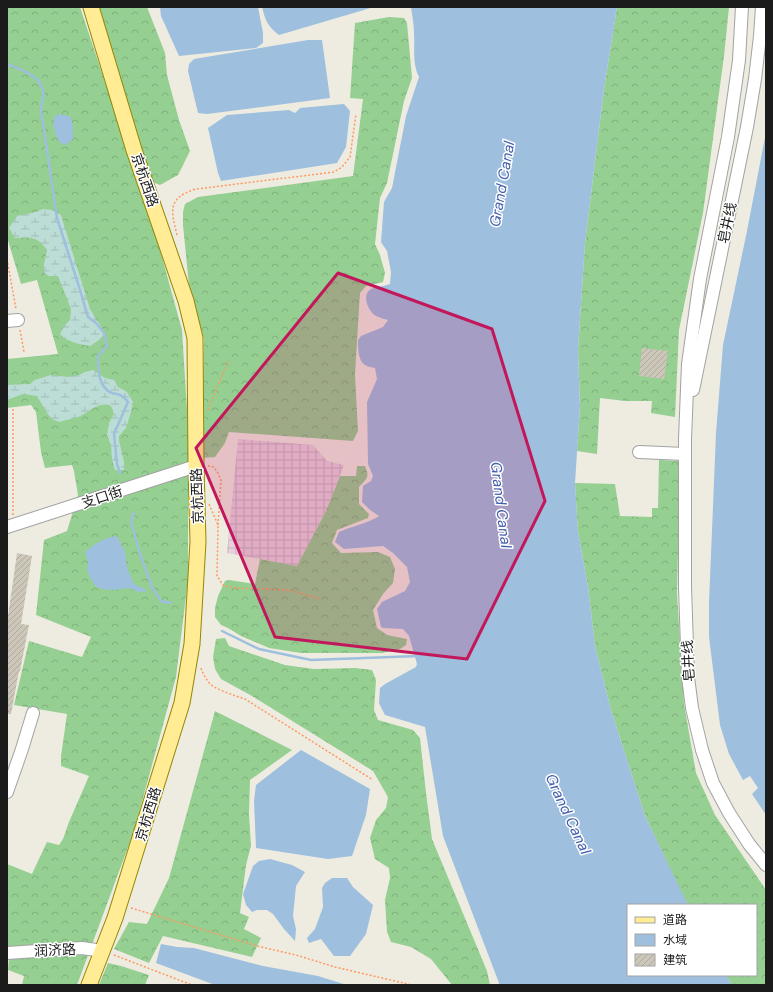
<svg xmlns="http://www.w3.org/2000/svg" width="773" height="992" viewBox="0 0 773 992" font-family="'DM Sans','Noto Sans SC',sans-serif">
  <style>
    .industrial { fill: url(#industrial-grid) }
    .forest { fill: url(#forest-crowns) }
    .wetland { fill: url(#wetland-marsh) }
    .water { fill: #9ebfde }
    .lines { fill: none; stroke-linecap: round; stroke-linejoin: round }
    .stream { stroke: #9ebfde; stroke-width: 2.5 }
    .building { fill: url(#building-hatch) }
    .minor-casing { stroke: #a2a2a2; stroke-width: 14 }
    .major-casing { stroke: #938700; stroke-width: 17 }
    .path { stroke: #ff9860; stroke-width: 1.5; stroke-dasharray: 2 2; stroke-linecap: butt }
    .minor { stroke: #fff; stroke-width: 12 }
    .major { stroke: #ffec94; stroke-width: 15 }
    .marked { fill: #c2185b; fill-opacity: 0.2; stroke: #c2185b; stroke-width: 3; stroke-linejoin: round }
    .labels { text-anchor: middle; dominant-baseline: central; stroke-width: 3; stroke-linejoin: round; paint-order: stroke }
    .street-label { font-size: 14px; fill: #1b1b1b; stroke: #fff }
    .water-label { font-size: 15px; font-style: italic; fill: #445fae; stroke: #fff }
  </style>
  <defs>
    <pattern id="industrial-grid" width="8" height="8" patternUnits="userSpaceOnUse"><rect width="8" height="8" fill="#e7d1de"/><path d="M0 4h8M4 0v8" fill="none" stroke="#c6b3be"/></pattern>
    <pattern id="forest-crowns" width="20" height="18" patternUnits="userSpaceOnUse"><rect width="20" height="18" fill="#95cf92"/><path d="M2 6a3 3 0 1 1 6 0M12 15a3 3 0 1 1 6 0" fill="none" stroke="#80b17d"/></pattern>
    <pattern id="wetland-marsh" width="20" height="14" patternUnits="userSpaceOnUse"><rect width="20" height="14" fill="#bcddd6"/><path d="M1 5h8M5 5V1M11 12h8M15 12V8" fill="none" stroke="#a1bdb7"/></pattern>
    <pattern id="building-hatch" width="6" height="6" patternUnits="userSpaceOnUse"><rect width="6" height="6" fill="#cdc7b9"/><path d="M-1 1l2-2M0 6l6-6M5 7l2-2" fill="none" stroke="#afaa9e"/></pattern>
  </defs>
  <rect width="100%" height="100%" fill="#eeece0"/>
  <path class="industrial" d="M238 439 313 445 327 461 344 465 326 511 297 566 227 553Z"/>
  <g class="forest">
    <path d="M7 7H80L157 239 182 330 188 426V580L176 677 134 831 77 985H22L24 976 8 970 10 946H7V864L32 874 47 842 59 845 63 839 69 822 89 776 61 766V756L67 714 14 705 29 641 82 657 91 637 36 615 44 540 67 531 78 495 74 471 72 465 45 468 41 452 36 412 31 405 7 408V359L58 354 37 280 21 284 7 237Z"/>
    <path d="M97 7H147L165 53 167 75 179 120 190 151 178 175 160 185 150 181Z"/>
    <path d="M617 7H729L724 56 703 213 679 330 675 417 651 413 652 401H625L600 398 597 454 577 451 580 406 578 350 585 243 604 89Z"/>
    <path d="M389 17 404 18 407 23 412 78 404 101 387 183 380 198 375 244 380 255 385 273 383 282 366 286 360 293 355 374 358 431 353 441 229 432 225 443 215 457 202 458 204 339 189 285 183 225V212L185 204 198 197 353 176 363 99 350 98 355 23Z"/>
    <path d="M659 460 680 461 677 594 684 704 696 773 715 815 766 890V985H732L726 975H756V905H688L683 896 645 816 611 710 595 646 588 587 578 532 575 483 615 484 620 516 652 517V508H658Z"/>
    <path d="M357 466H365C370 478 367 478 359 487V504L369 514 368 518 337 530 332 543 341 553 378 552 390 557 395 569 393 583 383 594 373 610 377 628 387 635 407 639 406 645 400 649 382 653H301L269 648 241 636 228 628 221 625 215 617V608L218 596 225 581 229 580 255 584 260 559 297 566 326 511 340 476H356Z"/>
    <path d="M225 638 229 646 285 665 314 669 355 668 372 670 376 680 374 710 378 720 413 730 420 738 426 793 432 839 487 971 490 985H452L431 959 411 947 391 942 387 932 385 900 390 878 389 868 375 859 370 838 376 820 386 808 388 797 373 771 252 696 221 679 215 669 213 657 216 639Z"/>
    <path d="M215 711 292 750 250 780 249 814 251 846 246 865 240 913 249 917 244 929 261 938 252 957 163 936 149 963 114 949 129 922 147 924 169 878Z"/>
    <path d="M108 963 121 966 149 975 145 985H99Z"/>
  </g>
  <g class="wetland">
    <path d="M43 209 52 210 61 215 90 309 105 333 99 340 90 346C79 344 67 342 60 334L64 326 70 320 71 309 58 276H48L44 272V264L47 250C38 236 29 237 15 238L9 228 17 216 36 212Z"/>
    <path d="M93 370 105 378 114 380 118 387 127 392 133 402 131 412 126 428 119 436V441L124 461V470H115L112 460 111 445 107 435 109 423 114 414 111 406C100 400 88 413 78 417 72 419 65 420 59 422L52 419 47 413 37 396 23 394 7 400V385L30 384 35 380 51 375 68 377 79 375 85 372Z"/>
  </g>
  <g class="water">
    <path d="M160 7H258L263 33V43L256 48 179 56 161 16Z"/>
    <path d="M262 7H374L279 35C268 27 265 20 262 7Z"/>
    <path d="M411 7H617L604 89 585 243 578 350 580 406 575 483 578 532 588 587 595 646 611 710 645 816 688 905H628V975H726L732 985H499V983L443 836 425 727 385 715 379 703 380 688 385 684 416 667 417 664 409 636 403 629 383 628 381 627 377 609 382 602 405 591 410 582 407 567 393 553 383 546 344 549 335 542 339 532C352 526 367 524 379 516L370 510 362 502 363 486 371 481 373 476 368 464 367 402 377 379 375 368C372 367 368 367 365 365 358 361 358 348 358 340L361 336 383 327 388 320C385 319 380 318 376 316 368 311 361 295 371 289 376 287 385 286 390 284L391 272 387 251 381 242 384 202 392 188 406 116 419 77C412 63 415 48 414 33 414 24 412 15 411 7Z"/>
    <path d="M308 40H322L330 98 207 114 198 113 188 71 189 64 194 59Z"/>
    <path d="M344 104 350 111 346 147 337 163 221 181 218 173 208 128 227 115 289 110 295 113 300 108Z"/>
    <path d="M60 114 71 117C72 120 74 135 73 139L65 145C63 144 60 143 59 141 56 138 52 123 54 118 56 115 57 115 60 114Z"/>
    <path d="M766 132V815L752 794 758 788 750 776 743 780 729 754 720 725 709 637V603L716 433 723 345 747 231Z"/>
    <path d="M117 536 125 552 127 568 134 584 148 591 139 592 129 588 112 590 102 589 96 587 90 578 87 569 88 562 85 552C95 544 104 537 117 536Z"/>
    <path d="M301 750 370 789 366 815 352 856 328 859 256 848 254 801 256 785Z"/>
    <path d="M270 859 292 865 305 872 296 886 293 916 296 929 295 941 284 929 273 914 267 910H257L252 912 246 905 243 894 253 866 259 861Z"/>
    <path d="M332 878H347L353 887 373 905 366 934 350 956H334L321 939 309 943 307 938 315 929 323 907 322 888 325 883Z"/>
    <path d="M161 944 177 947 194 948 263 966 318 976 347 985H215L156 963Z"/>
  </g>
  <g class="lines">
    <g class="stream">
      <path d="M7 64C22 70 46 77 43 98 43 101 41 104 41 107 40 112 42 118 43 123L57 218 80 290 88 317 96 323 104 333 107 346 98 356C98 368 98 388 112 393 120 395 122 394 128 402L114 434 117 464 120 473"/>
      <path d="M134 513 131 522 140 554 152 587 161 601 171 603"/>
      <path d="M222 631 259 649 311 660 418 656"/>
    </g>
  </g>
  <g class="building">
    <path d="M642 348 668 351 664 379 639 376Z"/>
    <path d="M17 553 32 556 21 624 29 625 20 671H19L11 714H7V623Z"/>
  </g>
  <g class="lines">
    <defs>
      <g id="minor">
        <path d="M742 7 739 60 728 137 700 279 688 364 685 439V587L688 677 692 708 702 750 713 783 729 813 749 844 766 865"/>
        <path d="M7 321 18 320"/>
        <path d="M693 390 747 127 755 79 760 36 762 7"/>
        <path d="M639 452 685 454"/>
        <path d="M7 527 196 466"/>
        <path d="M7 792 22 749 33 713"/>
        <path d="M7 953 82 948 103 951"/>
      </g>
      <path id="major" d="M89 985 115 918 182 703 192 644 198 542 196 466 195 338 186 301 134 150 91 7"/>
    </defs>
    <use href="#minor" class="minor-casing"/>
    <use href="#major" class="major-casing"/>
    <g class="path">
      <path d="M177 235C171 210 167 198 196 189L334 172 342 167 350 157 356 114"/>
      <path d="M7 259 16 309"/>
      <path d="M20 330 24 352"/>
      <path d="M208 410 228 361"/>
      <path d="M208 466H212L217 471 221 480 218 525"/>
      <path d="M209 504 218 525 217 576 223 585 234 588 289 590 320 599"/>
      <path d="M13 515V407"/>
      <path d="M201 668C203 674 206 679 210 684 217 690 236 696 245 699L373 780"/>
      <path d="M131 908 257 946 296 955 335 967 412 985"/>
      <path d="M114 955 192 985"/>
    </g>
    <use href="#minor" class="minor"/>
    <use href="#major" class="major"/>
  </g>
  <path class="marked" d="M338 273 492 329 545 501 467 659 275 637 196 448Z"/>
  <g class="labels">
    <g class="street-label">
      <text transform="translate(145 180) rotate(71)">京杭西路</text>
      <text transform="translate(727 223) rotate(-78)">皂井线</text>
      <text transform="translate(197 496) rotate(-92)">京杭西路</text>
      <text transform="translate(102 497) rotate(-18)">支口街</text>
      <text transform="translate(688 661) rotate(-93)">皂井线</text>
      <text transform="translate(148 814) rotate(-73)">京杭西路</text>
      <text transform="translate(55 950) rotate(-3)">润济路</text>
    </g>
    <g class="water-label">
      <text transform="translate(502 184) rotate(-80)">Grand Canal</text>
      <text transform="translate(501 505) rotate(83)">Grand Canal</text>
      <text transform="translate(568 814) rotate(65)">Grand Canal</text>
    </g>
  </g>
  <rect width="773" height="992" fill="none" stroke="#1b1b1b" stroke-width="16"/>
  <rect x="627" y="904" width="130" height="72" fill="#ffffff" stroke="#a4a4a4"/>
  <rect x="635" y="917" width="20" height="6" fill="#ffec94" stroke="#a4a4a4"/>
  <text x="663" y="924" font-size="12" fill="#1b1b1b">道路</text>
  <rect x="635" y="934" width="20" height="12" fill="#9ebfde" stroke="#a4a4a4"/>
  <text x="663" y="944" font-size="12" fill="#1b1b1b">水域</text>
  <rect x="635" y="954" width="20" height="12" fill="url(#building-hatch)" stroke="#a4a4a4"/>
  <text x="663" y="964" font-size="12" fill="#1b1b1b">建筑</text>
</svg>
